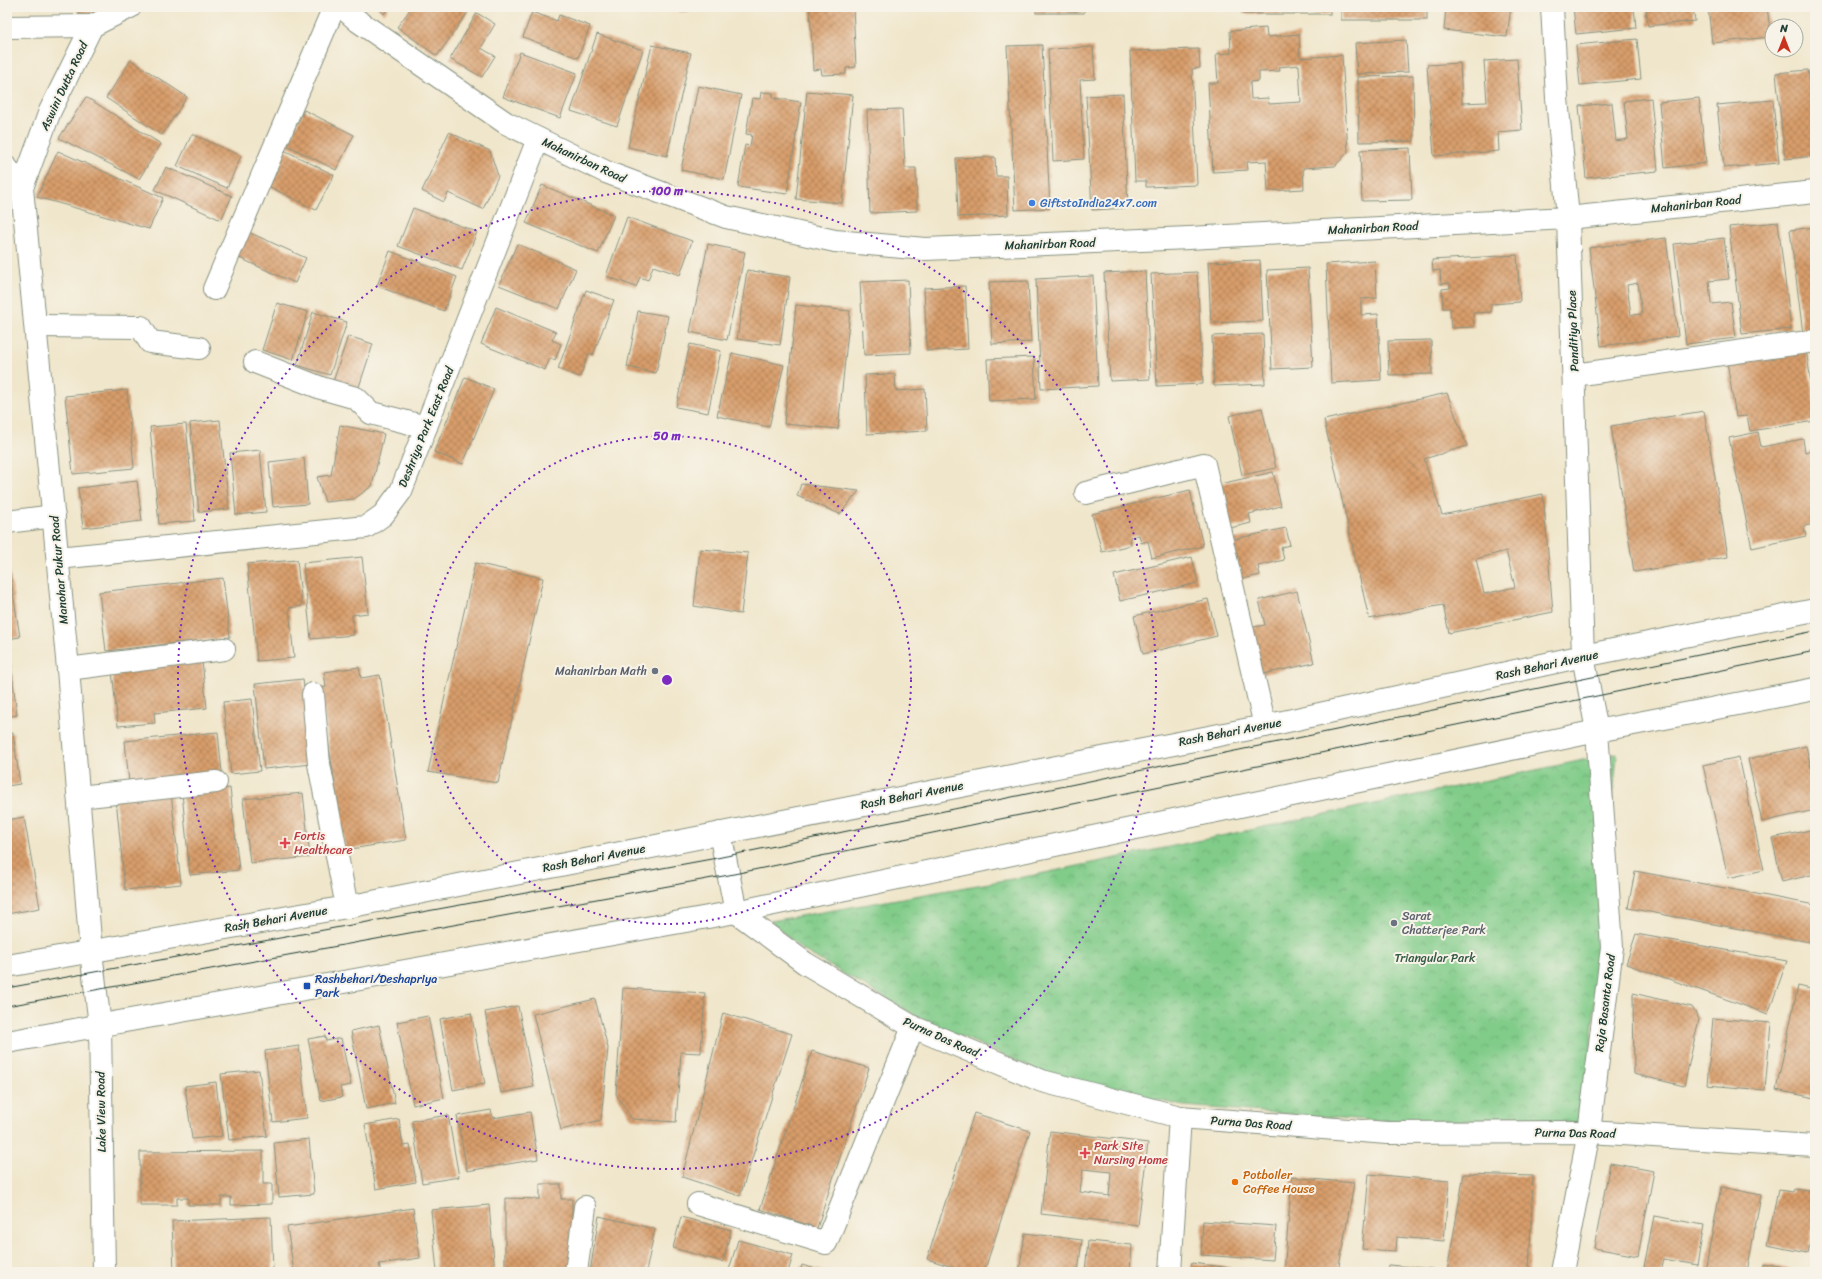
<svg xmlns="http://www.w3.org/2000/svg" width="1822" height="1279" viewBox="0 0 1822 1279" font-family="Sriracha,sans-serif">
  <style>
    .park { fill: url(#park-crowns); stroke: #50845e }
    .building { fill: url(#building-cross-hatch); fill-rule: evenodd }
    .lines { fill: none; stroke-linecap: round; stroke-linejoin: round }
    .minor-casing { stroke: #889280; stroke-width: 24 }
    .major-casing { stroke: #889280; stroke-width: 24 }
    .minor { stroke: #fff; stroke-width: 22 }
    .major { stroke: #fff; stroke-width: 22 }
    .tram { stroke: #1f3d34; stroke-width: 1 }
    .ring { fill: none; stroke: #7b2cbf; stroke-width: 2; stroke-dasharray: 2 4 }
    .shop-dot { fill: #3f7fe0; stroke: #f7f3e8; stroke-width: 1.5 }
    .worship-dot { fill: #6b7280; stroke: #f7f3e8; stroke-width: 1.5 }
    .health-dot { fill: #e0444e; stroke: #f7f3e8; stroke-width: 1.5 }
    .transit-dot { fill: #1a4fb4; stroke: #f7f3e8; stroke-width: 1.5 }
    .food-dot { fill: #e8710a; stroke: #f7f3e8; stroke-width: 1.5 }
    .labels { text-anchor: middle; dominant-baseline: central; stroke-width: 4; stroke-linejoin: round; paint-order: stroke }
    .street-label { font-size: 12px; fill: #1f3d34; stroke: #f7f3e8 }
    .shop-label { font-size: 12px; fill: #366cbe; stroke: #f7f3e8; text-anchor: start }
    .worship-label { font-size: 12px; fill: #5b616d; stroke: #f7f3e8; text-anchor: end }
    .health-label { font-size: 12px; fill: #be3a42; stroke: #f7f3e8; text-anchor: start }
    .park-label { font-size: 12px; fill: #335a45; stroke: #f7f3e8 }
    .transit-label { font-size: 12px; fill: #164399; stroke: #f7f3e8; text-anchor: start }
    .food-label { font-size: 12px; fill: #c56008; stroke: #f7f3e8; text-anchor: start }
    .centre { fill: #7b2cbf; stroke: #f7f3e8; stroke-width: 2 }
    .ring-label { font-size: 12px; text-anchor: middle; font-weight: bold; fill: #7b2cbf; stroke: #f7f3e8; stroke-width: 4; stroke-linejoin: round; paint-order: stroke }
  </style>
  <defs>
    <pattern id="park-crowns" width="20" height="18" patternUnits="userSpaceOnUse"><rect width="20" height="18" fill="#81cc89"/><path d="M2 6a3 3 0 1 1 6 0M12 15a3 3 0 1 1 6 0" fill="none" stroke="#69a771"/></pattern>
    <pattern id="building-cross-hatch" width="8" height="8" patternUnits="userSpaceOnUse"><rect width="8" height="8" fill="#d89d6b"/><path d="M0 0l8 8M0 8l8-8" fill="none" stroke="#af8159"/></pattern>
  </defs>
  <rect width="100%" height="100%" fill="#f7f3e8"/>
  <filter id="ink" filterUnits="userSpaceOnUse"><feTurbulence type="fractalNoise" baseFrequency=".025" numOctaves="2"/><feDisplacementMap in="SourceGraphic" scale="8" xChannelSelector="R" yChannelSelector="G"/><feConvolveMatrix kernelMatrix="1 2 1 2 8 2 1 2 1" color-interpolation-filters="sRGB"/></filter>
  <filter id="wash" filterUnits="userSpaceOnUse"><feTurbulence type="fractalNoise" baseFrequency=".012" numOctaves="4" result="noise"/><feDisplacementMap in="SourceGraphic" scale="16" xChannelSelector="R" yChannelSelector="G"/><feGaussianBlur stdDeviation="0.9" result="paint"/><feColorMatrix in="noise" values="0 0 0 0 0 0 0 0 0 0 0 0 0 0 0 0 0 1.4 0 .05"/><feComposite in="paint" operator="in"/></filter>
  <g filter="url(#wash)">
    <rect width="100%" height="100%" fill="#f0e6cb"/>
    <path class="park" d="M1617 753 1584 1123 1380 1121 1184 1106 1051 1076 920 1018 801 949 771 921 1035 875Z"/>
    <g id="blocks">
      <g class="building">
        <path d="M76 7H107L82 21Z"/>
        <path d="M377 7H389L384 14Z"/>
        <path d="M412 7H461L468 12 437 56 397 27Z"/>
        <path d="M680 7H704L705 8 680 12Z"/>
        <path d="M810 7H853L856 67 846 68V74L822 75 821 69 813 70Z"/>
        <rect x="1036" y="7" width="48" height="6"/>
        <rect x="1243" y="7" width="87" height="7"/>
        <rect x="1341" y="7" width="86" height="13"/>
        <path d="M1446 7H1511L1507 37 1444 30Z"/>
        <path d="M1573 7H1634L1636 28 1576 34Z"/>
        <path d="M1646 7H1693L1695 21 1648 26Z"/>
        <path d="M1708 7H1767L1771 37 1712 43Z"/>
        <path d="M532 12 557 21 559 15 590 26 578 58 523 37Z"/>
        <path d="M477 13 495 24 481 48 495 56 482 77 450 59Z"/>
        <path d="M1266 28 1267 37 1299 34 1300 58 1342 55 1348 152 1335 166 1303 168 1304 189 1268 191 1266 161 1247 162 1248 170 1213 172 1208 83H1218L1216 54 1231 53 1230 31ZM1299 65 1301 102 1269 104 1268 98 1251 99 1250 82 1259 81V72L1280 71 1279 67Z"/>
        <path d="M597 34 643 50 617 126 571 111Z"/>
        <path d="M1637 39 1641 79 1580 85 1576 45Z"/>
        <path d="M1406 40 1408 72 1357 74 1355 43Z"/>
        <path d="M652 45 691 53 667 156 628 147Z"/>
        <path d="M1042 45 1050 208 1015 210 1007 46Z"/>
        <path d="M1093 47 1095 79 1080 80 1084 159 1053 161 1048 49Z"/>
        <path d="M1199 49 1200 68 1192 69 1197 185 1146 187V181H1135L1130 51Z"/>
        <path d="M520 52 577 73 560 118 503 97Z"/>
        <path d="M1517 59 1522 130 1498 132 1499 151 1434 156 1427 65 1460 63 1462 103 1487 102 1484 61Z"/>
        <path d="M131 60 187 97 162 135 106 98Z"/>
        <path d="M1808 70 1811 102 1815 101V156L1785 159 1776 73Z"/>
        <path d="M1413 76 1414 141 1359 142 1358 77Z"/>
        <path d="M698 86 741 95 724 179 681 170Z"/>
        <path d="M807 91 853 95 842 203 796 199Z"/>
        <path d="M761 92 773 93V98L801 102 787 194 738 187 745 145 750 146 752 135 746 134 752 98 760 99Z"/>
        <path d="M1123 94 1128 208 1092 210 1086 96Z"/>
        <path d="M86 97 161 144 139 179 59 138Z"/>
        <path d="M1651 98 1658 171 1586 178 1579 106 1612 103 1616 141 1628 139 1624 101Z"/>
        <path d="M1699 98 1706 163 1665 168 1659 102Z"/>
        <path d="M1773 100 1779 163 1724 168 1717 105Z"/>
        <path d="M902 109 905 168H916L917 211 870 213 867 110Z"/>
        <path d="M304 110 354 135 336 170 287 145Z"/>
        <path d="M449 132 490 151 498 176 483 209 448 193 444 202 422 191Z"/>
        <path d="M192 134 241 156 227 188 177 166Z"/>
        <path d="M1410 148 1412 200 1362 201 1360 150Z"/>
        <path d="M282 149 334 175 316 210 264 184Z"/>
        <path d="M58 151 163 198 149 229 37 197Z"/>
        <path d="M995 157 996 176H1007L1008 215 958 217 956 158Z"/>
        <path d="M166 167 232 196 221 220 155 190Z"/>
        <path d="M542 185 614 215 598 253 526 223Z"/>
        <path d="M413 208 477 232 462 270 398 246Z"/>
        <path d="M627 217 692 241 680 275 653 266 648 280 640 277 636 287 606 276Z"/>
        <path d="M1778 222 1791 329 1742 334 1729 227Z"/>
        <path d="M1815 227V333L1803 334 1790 230Z"/>
        <path d="M246 231 306 258 295 283 235 256Z"/>
        <path d="M1666 238 1678 336 1601 346 1589 248ZM1638 283 1642 314 1631 315 1627 285Z"/>
        <path d="M1724 238 1729 279 1709 281 1711 304 1731 302 1736 338 1686 344 1674 244Z"/>
        <path d="M517 244 576 269 559 309 499 285Z"/>
        <path d="M708 244 745 252 727 340 690 332Z"/>
        <path d="M390 251 457 277 444 311 377 286Z"/>
        <path d="M1517 255 1520 302 1491 304V312L1473 313 1474 327 1451 328 1450 308H1443L1442 289 1450 288V283L1441 284 1440 270 1433 271 1432 260Z"/>
        <path d="M1260 260 1263 321 1211 323 1208 262Z"/>
        <path d="M1375 261 1377 298 1361 299V315L1378 314 1381 380 1331 383 1326 264Z"/>
        <path d="M1308 268 1313 367 1272 369 1267 270Z"/>
        <path d="M747 270 790 277 780 345 737 339Z"/>
        <path d="M1145 271 1150 379 1110 381 1104 273Z"/>
        <path d="M1197 272 1203 384 1157 386 1151 274Z"/>
        <path d="M1093 276 1098 386 1041 389 1036 279Z"/>
        <path d="M908 280 911 353 864 355 860 282Z"/>
        <path d="M1028 281 1031 342 992 344 989 282Z"/>
        <path d="M965 286 968 349 927 351 924 288Z"/>
        <path d="M586 290 614 300 593 355 589 353 580 377 558 369Z"/>
        <path d="M277 303 308 312 293 360 262 350Z"/>
        <path d="M796 305 850 311 838 429 784 424Z"/>
        <path d="M496 307 556 332 552 340 561 344 555 360 550 358 545 370 481 344Z"/>
        <path d="M638 311 668 316 656 373 627 367Z"/>
        <path d="M313 312 347 322 330 375 297 365Z"/>
        <path d="M1263 334 1265 384 1214 386 1212 336Z"/>
        <path d="M348 336 373 344 358 390 333 382Z"/>
        <path d="M1431 340 1432 374 1389 375 1388 341Z"/>
        <path d="M690 344 721 351 708 413 676 407Z"/>
        <path d="M1806 349 1815 409V421L1750 431 1747 416 1736 417 1727 362Z"/>
        <path d="M732 353 784 365 769 427 717 416Z"/>
        <path d="M1034 357 1036 399 989 401 987 359Z"/>
        <path d="M895 374 896 391 925 389 927 431 867 434 865 375Z"/>
        <path d="M465 377 494 389 463 464 434 452Z"/>
        <path d="M127 390 134 468 73 474 65 396Z"/>
        <path d="M1447 393 1467 446 1424 459 1442 515 1543 494 1553 612 1449 633 1443 605 1369 619 1324 420ZM1506 551 1515 587 1484 594 1476 559Z"/>
        <path d="M1262 408 1276 468 1242 475 1229 416Z"/>
        <path d="M1704 411 1728 557 1634 572 1611 426Z"/>
        <path d="M220 420 229 509 199 512 190 423Z"/>
        <path d="M186 424 195 521 159 524 150 427Z"/>
        <path d="M340 425 384 434 372 486 354 499 325 502 317 477 331 475Z"/>
        <path d="M1758 432 1761 447 1803 439 1805 452 1815 450V524L1804 526 1806 536 1752 548 1729 438Z"/>
        <path d="M260 450 266 512 236 515 230 453Z"/>
        <path d="M304 458 308 504 273 507 269 462Z"/>
        <path d="M1273 472 1281 506 1249 514 1251 523 1222 530 1211 486Z"/>
        <path d="M137 481 142 521 83 528 78 488Z"/>
        <path d="M801 484 859 491 840 514 797 496Z"/>
        <path d="M1190 490 1203 546 1152 558 1148 541 1141 543 1139 535 1130 537 1131 545 1102 552 1092 514Z"/>
        <path d="M1286 528 1290 545 1281 547 1284 560 1258 566 1260 575 1239 580 1230 540Z"/>
        <path d="M700 549 748 553 741 614 694 606Z"/>
        <path d="M7 555 20 637 7 639Z"/>
        <path d="M362 557 368 613 352 615 354 635 311 639 303 563Z"/>
        <path d="M1192 557 1198 583 1120 601 1114 575Z"/>
        <path d="M297 560 302 606 289 608 294 658 257 661 247 564Z"/>
        <path d="M475 563 543 578 498 783 428 772Z"/>
        <path d="M223 578 230 637 106 651 99 592Z"/>
        <path d="M1297 591 1314 663 1259 675 1248 628 1265 625 1259 600Z"/>
        <path d="M1208 599 1217 636 1143 654 1134 616Z"/>
        <path d="M10 656 17 715 7 717V657Z"/>
        <path d="M202 661 207 708 154 713 155 723 118 726 112 671Z"/>
        <path d="M359 667 361 678 380 675 406 840 345 850 320 688 326 687 324 672Z"/>
        <path d="M303 679 312 764 264 769 255 684Z"/>
        <path d="M252 699 260 771 231 774 223 702Z"/>
        <path d="M218 732 222 773 129 783 125 741Z"/>
        <path d="M13 733 20 784 7 786V734Z"/>
        <path d="M1806 746 1815 787V810L1762 822 1748 759Z"/>
        <path d="M1739 757 1764 870 1728 878 1703 765Z"/>
        <path d="M230 788 239 870 190 875 182 793Z"/>
        <path d="M171 793 181 884 125 890 116 799Z"/>
        <path d="M303 793 310 857 250 863 243 799Z"/>
        <path d="M24 817 40 908 7 914V820Z"/>
        <path d="M1815 829V874L1782 882 1772 838Z"/>
        <path d="M1635 871 1815 905V943L1628 908Z"/>
        <path d="M1636 934 1787 961 1768 1014 1626 964Z"/>
        <path d="M1798 986 1815 990V1098L1776 1090Z"/>
        <path d="M623 988 705 993 701 1053 681 1052 676 1122 632 1119 616 1094Z"/>
        <path d="M1633 993 1692 1007 1699 1019 1684 1086 1634 1074Z"/>
        <path d="M595 999 608 1048 601 1120 561 1130 533 1014Z"/>
        <path d="M518 1006 534 1087 501 1093 485 1012Z"/>
        <path d="M471 1013 485 1084 453 1090 440 1019Z"/>
        <path d="M723 1013 792 1034 740 1196 682 1177Z"/>
        <path d="M428 1016 444 1098 413 1105 397 1022Z"/>
        <path d="M1713 1018 1771 1023 1765 1090 1707 1085Z"/>
        <path d="M379 1025 395 1103 366 1109 351 1031Z"/>
        <path d="M325 1036 326 1041 341 1038 351 1085 340 1087 342 1097 321 1101 308 1039Z"/>
        <path d="M299 1046 307 1118 273 1122 265 1051Z"/>
        <path d="M812 1051 869 1068 817 1228 760 1209Z"/>
        <path d="M259 1070 267 1136 229 1140 221 1074Z"/>
        <path d="M216 1082 222 1136 192 1139 185 1086Z"/>
        <path d="M491 1110 493 1118 530 1112 538 1159 467 1171 457 1116Z"/>
        <path d="M974 1113 1030 1131 984 1272H968L927 1259Z"/>
        <path d="M448 1115 459 1177 422 1183 412 1121Z"/>
        <path d="M399 1119 403 1146 410 1145 416 1182 376 1189 365 1125Z"/>
        <path d="M1050 1131 1148 1143 1138 1225 1041 1214ZM1083 1169 1111 1172 1109 1196 1080 1192Z"/>
        <path d="M309 1139 314 1194 279 1197 274 1143Z"/>
        <path d="M263 1151V1184H272V1204L231 1205V1197H221V1205H188V1198H177V1205H140V1152Z"/>
        <path d="M1610 1163 1654 1171 1638 1256 1594 1248Z"/>
        <path d="M1369 1174 1449 1181 1444 1241 1397 1237 1396 1251 1362 1249Z"/>
        <path d="M1464 1174 1533 1176 1529 1272H1447Z"/>
        <path d="M1292 1177 1354 1183 1338 1272H1284Z"/>
        <path d="M540 1184H561V1199H572V1267H558V1272H513V1269H505V1198L540 1199Z"/>
        <path d="M1721 1187 1761 1195 1747 1272 1705 1271Z"/>
        <path d="M1794 1188 1815 1191V1215L1808 1253 1767 1245 1778 1190 1793 1192Z"/>
        <path d="M489 1205 495 1272H437L431 1210Z"/>
        <path d="M413 1208 420 1258 379 1264 381 1272H353V1268L328 1272H294L287 1227Z"/>
        <path d="M599 1216 655 1229 646 1272H590Z"/>
        <path d="M1654 1216 1704 1225 1697 1265 1664 1259 1661 1272H1643Z"/>
        <path d="M271 1217 273 1272H174L172 1221Z"/>
        <path d="M681 1217 731 1230 723 1262 673 1248Z"/>
        <path d="M1203 1221 1276 1226 1273 1260 1201 1255Z"/>
        <path d="M1025 1233 1082 1240 1078 1272H1019Z"/>
        <path d="M738 1240 793 1255 788 1272H736L729 1270Z"/>
        <path d="M1088 1241 1132 1245 1130 1272H1085Z"/>
        <path d="M1192 1263 1256 1271V1272H1190Z"/>
        <path d="M1764 1264 1800 1271V1272H1763Z"/>
        <path d="M802 1265 826 1272H800Z"/>
        <path d="M1389 1265 1433 1269V1272H1388Z"/>
      </g>
    </g>
  </g>
  <g filter="url(#ink)">
    <use href="#blocks" fill-opacity="0" stroke="#889280" stroke-width="1"/>
    <g class="lines">
      <defs>
        <g id="minor">
          <path d="M342 7 358 21 506 123 606 172 726 217 835 241 925 249 1189 238 1568 218 1815 192"/>
          <path d="M1552 7 1557 98 1568 218 1583 656 1597 731 1612 947 1589 1132 1562 1272"/>
          <path d="M7 27 92 26"/>
          <path d="M7 168 22 188"/>
          <path d="M214 289 334 7"/>
          <path d="M36 326 141 327 150 342 199 348"/>
          <path d="M255 362 321 388 356 398 371 413 426 427"/>
          <path d="M1574 375 1815 341"/>
          <path d="M1086 493 1204 464 1265 726"/>
          <path d="M7 522 54 516"/>
          <path d="M58 558 366 527 383 515 401 491 538 139"/>
          <path d="M68 669 224 649"/>
          <path d="M313 694 319 764 347 907"/>
          <path d="M79 797 216 782"/>
          <path d="M720 833 736 912 805 963 913 1027 1042 1081 1180 1117 1387 1133 1589 1132 1815 1146"/>
          <path d="M698 1204 826 1243 913 1027"/>
          <path d="M104 1272 100 1025 91 952 68 669 22 188 50 111 92 26 130 7"/>
          <path d="M576 1272 585 1207"/>
          <path d="M1170 1272 1180 1117"/>
        </g>
        <g id="major">
          <path d="M7 966 347 907 1265 726 1583 656 1815 610"/>
          <path d="M7 1042 736 912 1597 731 1815 689"/>
        </g>
      </defs>
      <use href="#minor" class="minor-casing"/>
      <use href="#major" class="major-casing"/>
      <use href="#minor" class="minor"/>
      <use href="#major" class="major"/>
      <g class="tram">
        <path d="M7 988 717 858 1815 631"/>
        <path d="M7 1006 729 875 1815 651"/>
      </g>
    </g>
  </g>
  <g class="ring">
    <circle cx="667" cy="680" r="244"/>
    <circle cx="667" cy="680" r="489"/>
  </g>
  <circle class="shop-dot" cx="1032" cy="203" r="4"/>
  <g class="worship-dot">
    <circle cx="655" cy="671" r="4"/>
    <circle cx="1394" cy="923" r="4"/>
  </g>
  <g class="health-dot">
    <path d="M283 837h4v4h4v4h-4v4h-4v-4h-4v-4h4z"/>
    <path d="M1083 1147h4v4h4v4h-4v4h-4v-4h-4v-4h4z"/>
  </g>
  <rect class="transit-dot" x="303" y="982" width="8" height="8" rx="2"/>
  <circle class="food-dot" cx="1235" cy="1182" r="4"/>
  <g class="labels">
    <g class="street-label">
      <text transform="translate(64 86) rotate(-65)">Aswini Dutta Road</text>
      <text transform="translate(584 160) rotate(25)">Mahanirban Road</text>
      <text transform="translate(1696 204) rotate(-6)">Mahanirban Road</text>
      <text transform="translate(1373 228) rotate(-3)">Mahanirban Road</text>
      <text transform="translate(1050 244) rotate(-2)">Mahanirban Road</text>
      <text transform="translate(1573 331) rotate(-92)">Panditiya Place</text>
      <text transform="translate(426 427) rotate(-68)">Deshriya Park East Road</text>
      <text transform="translate(59 570) rotate(-95)">Manohar Pukur Road</text>
      <text transform="translate(1547 665) rotate(-12)">Rash Behari Avenue</text>
      <text transform="translate(1230 732) rotate(-11)">Rash Behari Avenue</text>
      <text transform="translate(912 795) rotate(-11)">Rash Behari Avenue</text>
      <text transform="translate(594 858) rotate(-11)">Rash Behari Avenue</text>
      <text transform="translate(276 919) rotate(-10)">Rash Behari Avenue</text>
      <text transform="translate(1605 1003) rotate(-83)">Raja Basanta Road</text>
      <text transform="translate(941 1037) rotate(24)">Purna Das Road</text>
      <text transform="translate(101 1112) rotate(-91)">Lake View Road</text>
      <text transform="translate(1251 1123) rotate(4)">Purna Das Road</text>
      <text transform="translate(1575 1133) rotate(1)">Purna Das Road</text>
    </g>
    <g class="shop-label">
      <text x="1040" y="203">GiftstoIndia24x7.com</text>
    </g>
    <g class="worship-label">
      <text x="647" y="671">Mahanirban Math</text>
      <text x="1402" y="916" text-anchor="start">Sarat<tspan x="1402" dy="14">Chatterjee Park</tspan></text>
    </g>
    <g class="health-label">
      <text x="294" y="836">Fortis<tspan x="294" dy="14">Healthcare</tspan></text>
      <text x="1094" y="1146">Park Site<tspan x="1094" dy="14">Nursing Home</tspan></text>
    </g>
    <g class="park-label">
      <text x="1435" y="958">Triangular Park</text>
    </g>
    <g class="transit-label">
      <text x="315" y="979">Rashbehari/Deshapriya<tspan x="315" dy="14">Park</tspan></text>
    </g>
    <g class="food-label">
      <text x="1243" y="1175">Potboiler<tspan x="1243" dy="14">Coffee House</tspan></text>
    </g>
  </g>
  <circle cx="667" cy="680" r="6" class="centre"/>
  <g class="ring-label">
    <text x="667" y="195">100 m</text>
    <text x="667" y="440">50 m</text>
  </g>
  <rect width="1822" height="1279" fill="none" stroke="#f7f3e8" stroke-width="24"/>
  <g transform="translate(1784 38)"><circle r="19" fill="#f7f3e8" stroke="#a1aaa0"/>
  <path d="M0-3L7 15L0 10L-7 15Z" fill="#c8321e"/>
  <text y="-6" font-size="11" font-weight="bold" text-anchor="middle" fill="#1f3d34">N</text>
  </g>
</svg>
